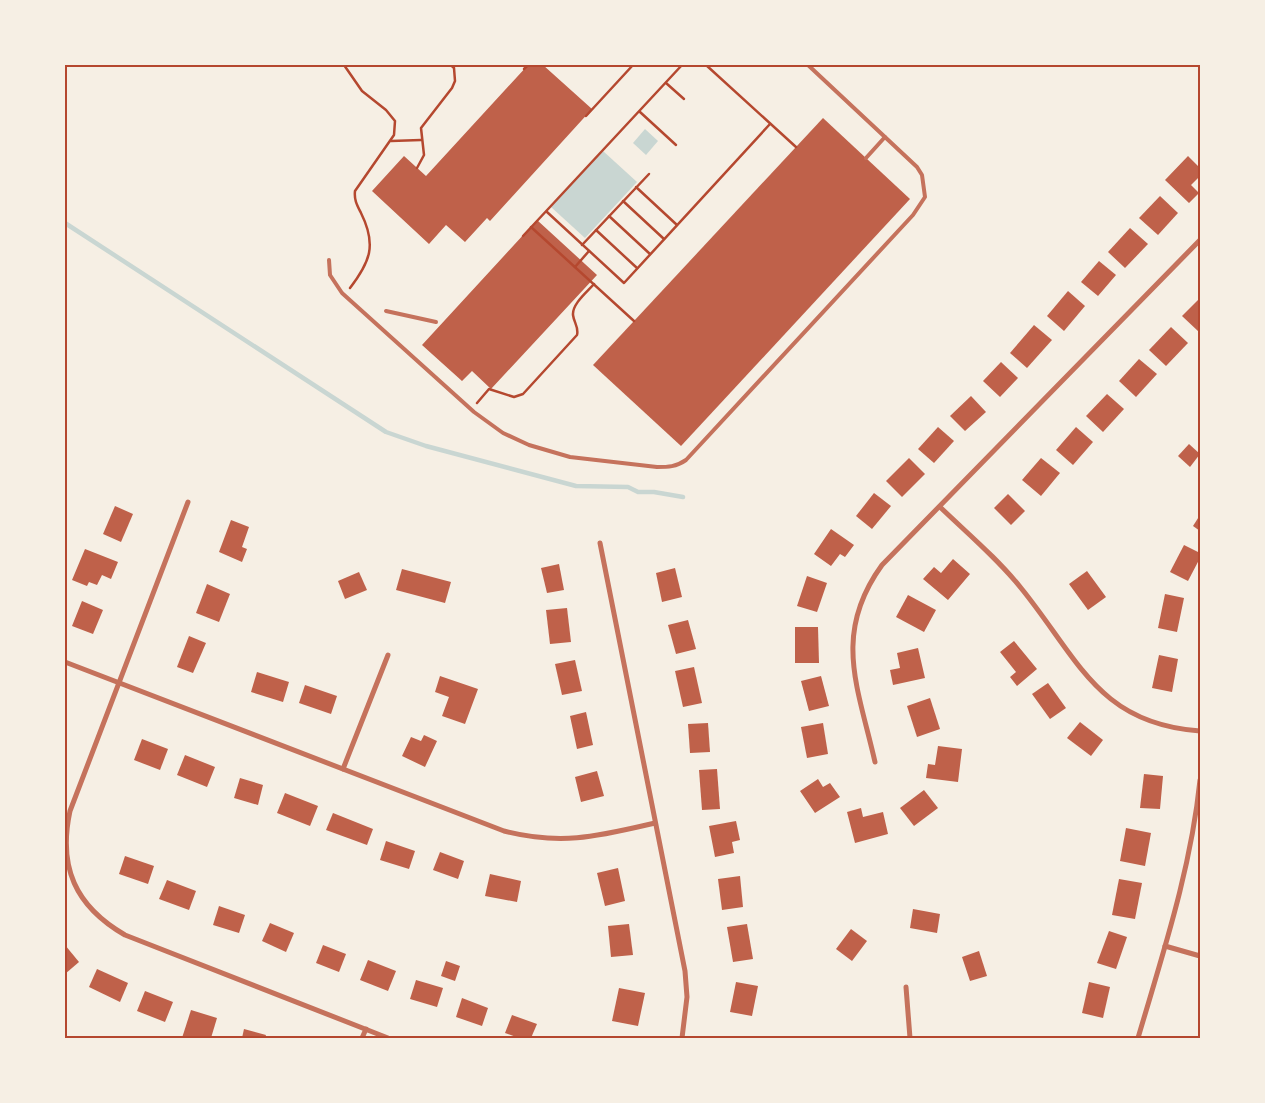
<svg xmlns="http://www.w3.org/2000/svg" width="1265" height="1103" viewBox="0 0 1265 1103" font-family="Montserrat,sans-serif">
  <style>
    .water { fill: #c9d6d2 }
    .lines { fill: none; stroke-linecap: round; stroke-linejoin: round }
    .stream { stroke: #c9d6d2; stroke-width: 4.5 }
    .building { fill: #bf614a }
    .path { stroke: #b5482f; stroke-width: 2.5 }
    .service { stroke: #c5725c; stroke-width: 4 }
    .minor { stroke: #c5725c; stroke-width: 5 }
    .neatline { fill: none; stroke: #b5482f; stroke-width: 2 }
  </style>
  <rect width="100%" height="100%" fill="#f6efe4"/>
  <g class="water">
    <path d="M645 129 658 141 646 155 633 143Z"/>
    <path d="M603 151 637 182 585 238 551 207Z"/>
  </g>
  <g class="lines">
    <path class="stream" d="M65 223 386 432 426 446 576 486 628 487 638 492H654L683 497"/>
  </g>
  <g class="building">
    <path d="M528 65H543L592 109 490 221 487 218 465 242 446 225 429 244 372 191 404 156 426 176Z"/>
    <path d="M823 118 910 199 681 446 593 365Z"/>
    <path d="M1188 156 1200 168V176L1191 185 1199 193 1189 203 1165 180Z"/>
    <path d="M1160 196 1178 213 1158 235 1139 218Z"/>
    <path d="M537 220 597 275 491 389 472 371 462 381 422 345Z"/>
    <path d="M1130 228 1148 244 1125 268 1108 252Z"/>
    <path d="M1099 261 1116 275 1098 296 1081 282Z"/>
    <path d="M1068 291 1085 306 1064 331 1047 316Z"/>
    <path d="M1200 298V331L1199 332 1182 316Z"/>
    <path d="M1034 325 1052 340 1027 368 1010 353Z"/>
    <path d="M1171 327 1188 343 1166 366 1149 350Z"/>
    <path d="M1139 359 1157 374 1136 397 1119 381Z"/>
    <path d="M1001 362 1018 378 1000 397 983 381Z"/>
    <path d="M1107 394 1124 409 1103 432 1086 416Z"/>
    <path d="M971 396 986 412 965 431 950 416Z"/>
    <path d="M938 427 954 441 934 463 918 449Z"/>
    <path d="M1076 427 1093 442 1073 465 1056 450Z"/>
    <path d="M1189 444 1200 454 1190 467 1178 456Z"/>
    <path d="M909 458 925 474 902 497 886 481Z"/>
    <path d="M1041 458 1060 473 1041 496 1022 480Z"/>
    <path d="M874 493 891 506 872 529 856 516Z"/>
    <path d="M1008 494 1025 511 1011 525 994 508Z"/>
    <path d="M115 506 133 514 121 542 103 534Z"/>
    <path d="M1200 515V531L1193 526Z"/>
    <path d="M231 520 249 527 242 547 247 549 242 562 219 552Z"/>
    <path d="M831 529 854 545 845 557 840 554 831 566 814 554Z"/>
    <path d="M1184 545 1200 553V558L1188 581 1170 572Z"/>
    <path d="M85 549 118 562 111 579 102 575 97 585 89 582 87 586 72 580Z"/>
    <path d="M953 559 970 574 948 600 923 579 934 567 941 573Z"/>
    <path d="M559 564 564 590 547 593 541 568Z"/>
    <path d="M675 568 682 597 662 602 656 573Z"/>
    <path d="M402 569 451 582 445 603 396 590Z"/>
    <path d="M1087 571 1106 597 1088 610 1069 584Z"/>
    <path d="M359 572 367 590 345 599 338 581Z"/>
    <path d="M807 576 827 583 817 612 797 606Z"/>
    <path d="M207 584 230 594 219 622 196 613Z"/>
    <path d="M1165 594 1184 598 1177 632 1158 628Z"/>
    <path d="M908 595 936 610 924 632 896 617Z"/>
    <path d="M82 601 103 610 93 634 72 626Z"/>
    <path d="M567 608 571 642 550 644 546 610Z"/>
    <path d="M688 620 696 649 676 654 668 625Z"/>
    <path d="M795 627H818L819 663H795Z"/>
    <path d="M189 636 206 643 193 673 177 667Z"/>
    <path d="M1014 641 1037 669 1017 686 1010 677 1016 672 1000 652Z"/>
    <path d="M918 648 925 678 893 685 890 670 900 668 897 653Z"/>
    <path d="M1159 655 1178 659 1172 692 1152 688Z"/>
    <path d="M575 660 582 691 562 695 555 664Z"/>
    <path d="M694 667 702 703 683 707 675 671Z"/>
    <path d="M257 672 289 682 283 702 251 692Z"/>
    <path d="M440 676 478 689 465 724 442 716 449 697 435 692Z"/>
    <path d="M821 676 829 706 809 711 801 681Z"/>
    <path d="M1048 683 1066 708 1050 719 1032 694Z"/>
    <path d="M305 685 337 696 331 714 299 703Z"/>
    <path d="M930 698 940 729 917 737 907 706Z"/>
    <path d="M586 712 593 745 577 749 570 716Z"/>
    <path d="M1080 722 1103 740 1091 756 1067 738Z"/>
    <path d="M708 723 710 752 690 753 688 724Z"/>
    <path d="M823 723 828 754 807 758 801 727Z"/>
    <path d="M424 735 437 741 425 767 402 756 411 737 421 741Z"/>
    <path d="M142 739 168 749 160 770 134 760Z"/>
    <path d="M938 746 962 749 958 782 926 778 928 764 935 765Z"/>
    <path d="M185 755 215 767 207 787 177 775Z"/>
    <path d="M717 769 720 809 702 810 699 770Z"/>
    <path d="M597 771 604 796 581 802 575 777Z"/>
    <path d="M1144 774 1163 776 1160 809 1140 808Z"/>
    <path d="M240 778 263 785 258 805 234 798Z"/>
    <path d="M818 779 823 787 830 783 840 797 815 813 800 791Z"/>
    <path d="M924 790 938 808 914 826 900 808Z"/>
    <path d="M285 793 318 806 310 826 277 813Z"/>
    <path d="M861 808 863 817 883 812 888 834 855 843 847 812Z"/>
    <path d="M333 813 373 829 367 845 326 830Z"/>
    <path d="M736 821 740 840 732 842 734 853 715 857 709 826Z"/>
    <path d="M1126 828 1151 833 1145 866 1120 861Z"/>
    <path d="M386 841 415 851 409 869 380 860Z"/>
    <path d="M440 852 464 861 458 879 433 870Z"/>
    <path d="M125 856 154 866 148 884 119 874Z"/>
    <path d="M618 868 625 901 605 906 597 873Z"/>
    <path d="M490 874 521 881 517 902 485 896Z"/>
    <path d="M740 876 743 907 722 910 718 879Z"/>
    <path d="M1119 879 1142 883 1135 919 1112 915Z"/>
    <path d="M167 880 196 891 189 910 159 899Z"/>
    <path d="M219 906 245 915 239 933 213 925Z"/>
    <path d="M913 909 940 914 937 933 910 928Z"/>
    <path d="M270 923 294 933 286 952 262 941Z"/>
    <path d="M629 924 633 955 611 957 608 926Z"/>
    <path d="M747 924 753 959 733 962 727 927Z"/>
    <path d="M851 929 867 941 852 961 836 949Z"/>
    <path d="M1109 931 1127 937 1116 969 1097 963Z"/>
    <path d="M65 945 79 962 65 974Z"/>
    <path d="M323 945 346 954 339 972 316 963Z"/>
    <path d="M979 951 987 976 970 981 962 957Z"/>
    <path d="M368 960 396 971 388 991 360 980Z"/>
    <path d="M446 961 460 966 455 981 441 976Z"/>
    <path d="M97 969 128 983 120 1002 89 987Z"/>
    <path d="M416 980 443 988 437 1007 410 999Z"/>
    <path d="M736 982 758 986 752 1016 730 1012Z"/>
    <path d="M1089 982 1110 987 1103 1018 1082 1013Z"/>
    <path d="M619 988 645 993 638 1026 612 1021Z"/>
    <path d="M145 991 173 1002 165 1022 137 1011Z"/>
    <path d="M462 998 488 1008 482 1026 456 1017Z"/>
    <path d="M191 1010 217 1018 211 1038H182Z"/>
    <path d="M512 1015 537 1024 531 1038H519L505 1033Z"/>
    <path d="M244 1029 266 1035 265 1038H242Z"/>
  </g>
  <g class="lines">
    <g class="path">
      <path d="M344 65 362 91 386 110 395 121 394 135 355 191C354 200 357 205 361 213 377 245 370 262 350 288"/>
      <path d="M706 65 796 147"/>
      <path d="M452 66 459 65"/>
      <path d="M524 69 528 65"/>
      <path d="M666 83 684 99"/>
      <path d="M640 112 676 145"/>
      <path d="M586 116 633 65"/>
      <path d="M391 141 421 140"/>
      <path d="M417 168 424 155 421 128 452 88 455 81 454 68 451 65"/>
      <path d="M636 187 677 225"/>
      <path d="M623 201 664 239"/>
      <path d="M547 212 624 283 770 124"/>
      <path d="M609 216 650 254"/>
      <path d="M531 227 634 321"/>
      <path d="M596 230 637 268"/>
      <path d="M523 236 682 65"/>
      <path d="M582 245 649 174"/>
      <path d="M575 267 589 251"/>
      <path d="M477 403 489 389 514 397 523 394 577 335C579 327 574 323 573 315 572 304 587 292 594 284"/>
    </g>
    <g class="service">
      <path d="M866 158 885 137"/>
      <path d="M329 260 330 275 342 293 474 412 503 433 529 445 570 457 657 467C668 467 676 467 686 460L913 215 925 197 922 175 917 167 808 65"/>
      <path d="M386 311 436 322"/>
    </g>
    <g class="minor">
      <path d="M188 502 70 811C58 867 75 906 125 935L388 1038"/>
      <path d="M940 507C967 533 997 558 1021 588 1078 658 1098 724 1200 731"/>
      <path d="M600 543 685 971 687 997 682 1038"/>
      <path d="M65 662 504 831C562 846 599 836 655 823"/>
      <path d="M875 762C858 687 832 634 882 565L1200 240"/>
      <path d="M343 769 388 655"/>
      <path d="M1165 946 1200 956"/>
      <path d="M906 987 910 1038"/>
      <path d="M362 1038 366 1029"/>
      <path d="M1138 1038C1163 953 1191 869 1200 780"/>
    </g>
  </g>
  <rect width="1265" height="1103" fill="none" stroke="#f6efe4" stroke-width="132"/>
  <rect x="66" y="66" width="1133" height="971" class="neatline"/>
</svg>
